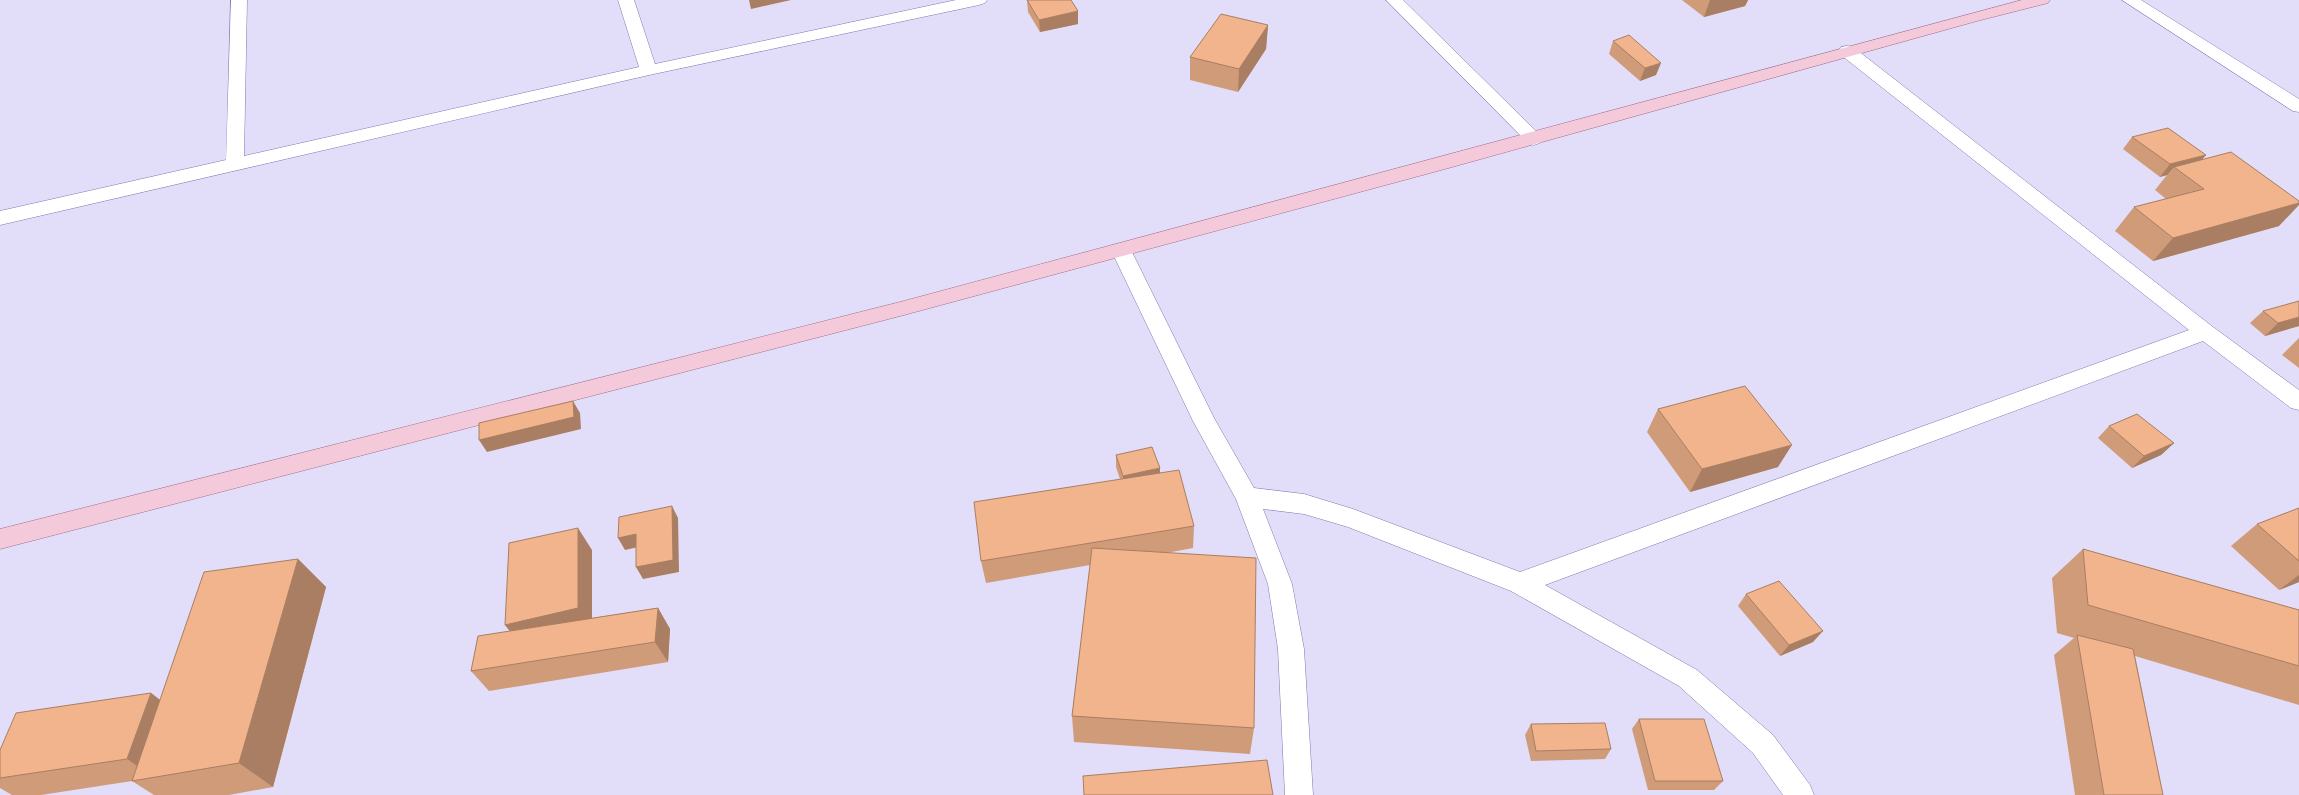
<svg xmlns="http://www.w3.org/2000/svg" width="2299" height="795" viewBox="0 0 2299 795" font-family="'Fira Sans Condensed',sans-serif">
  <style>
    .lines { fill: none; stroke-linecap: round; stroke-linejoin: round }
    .street-casing { stroke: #8375b0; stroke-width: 1 }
    .primary-casing { stroke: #9f6e89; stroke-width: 1 }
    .street { fill: #fff; fill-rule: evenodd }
    .primary { fill: #f4c9da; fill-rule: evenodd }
    .wall { fill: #d09b78 }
    .shaded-wall { fill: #a97e62 }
    .building { fill: #f2b48c; stroke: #a97e62 }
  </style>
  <rect width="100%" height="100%" fill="#e2ddf8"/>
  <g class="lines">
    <defs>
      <g id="street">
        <path d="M231 0H247L244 156 639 67 618 0H634L655 64 956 0H987L985 3 979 5 649 75 0 225V211L226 160Z"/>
        <path d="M1386 0H1403L1540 135 1543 139 1540 143 1534 145 1528 143Z"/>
        <path d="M2122 0H2141L2299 99V112L2293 111Z"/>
        <path d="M1847 46 1853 47 2213 327 2299 390V410L2291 408 2203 341 1545 585 1697 670 1773 735 1810 785 1814 795H1783L1753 753 1679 686 1511 591 1348 527 1304 514 1263 509 1292 584 1304 649 1313 795H1285L1278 649 1268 584 1236 499 1193 421 1111 250 1114 245 1121 243 1128 245 1131 250 1214 418 1254 488 1304 494 1353 509 1520 572 2189 330 1841 55 1839 51 1841 47Z"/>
      </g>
      <path id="primary" d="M2022 0H2050L2048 3 1977 21 1445 169 904 315 0 549V529L904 301Z"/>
    </defs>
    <use href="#street" class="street-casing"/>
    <use href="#primary" class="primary-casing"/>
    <use href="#street" class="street"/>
    <use href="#primary" class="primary"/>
  </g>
  <g class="wall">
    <path d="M1027 0 1078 24 1040 32 1028 12Z"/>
    <path d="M1682 0H1748L1745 6 1704 17Z"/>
    <path d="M1268 25 1266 49 1238 92 1190 80V57Z"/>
    <path d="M1613 41 1656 75 1640 81 1609 54Z"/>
    <path d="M2132 137 2206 155 2202 159 2279 226 2153 261 2115 231 2134 207 2166 199 2155 190 2167 175 2160 177 2123 149Z"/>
    <path d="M2263 311 2299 326 2265 336 2250 323Z"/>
    <path d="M2299 338V368L2282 355Z"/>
    <path d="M1658 409 1778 467 1690 492 1647 432Z"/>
    <path d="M2109 426 2174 443 2161 455 2132 468 2098 438Z"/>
    <path d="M1116 455 1160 473 1194 526 1193 548 1166 553 1254 728 1250 754 1074 742 1072 716 1090 565 986 583 981 561 1120 479 1116 467Z"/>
    <path d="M2299 508V582L2279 590 2231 546 2257 524Z"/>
    <path d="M2083 549 2299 610V705L2135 656 2163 795H2075L2054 655 2074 638 2057 633 2052 578Z"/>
    <path d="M592 550V618L658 608 670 629 668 662 489 691 471 671 510 631 505 625Z"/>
    <path d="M298 559 326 587 273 787 229 795H154L132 781 41 795H12L0 788V750L151 693 160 700Z"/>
    <path d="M1746 594 1813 642 1780 656 1738 606Z"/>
    <path d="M1639 719 1723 781 1714 790H1648L1632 729Z"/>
    <path d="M1531 724 1611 749 1605 759 1531 761 1525 735Z"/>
  </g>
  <g class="shaded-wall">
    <path d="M749 0H791L751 9Z"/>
    <path d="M1710 0H1748L1745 6 1704 17Z"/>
    <path d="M1078 11V24L1040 32 1039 20Z"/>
    <path d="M1268 25 1266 49 1238 92 1239 69Z"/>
    <path d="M1661 63 1656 75 1640 81 1645 68Z"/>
    <path d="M2206 155 2195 168 2174 167 2167 175 2160 177 2170 164Z"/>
    <path d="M2299 203V205L2279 226 2153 261 2173 238Z"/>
    <path d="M2299 317V326L2265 336 2278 323Z"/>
    <path d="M573 401 580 413 581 429 487 452 479 440Z"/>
    <path d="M2174 443 2161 455 2132 468 2144 456Z"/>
    <path d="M1792 445 1778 467 1690 492 1702 469Z"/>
    <path d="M1160 468V480L1123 488V476Z"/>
    <path d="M672 506 678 518 679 572 643 579 636 567Z"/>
    <path d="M578 528 592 550V629L521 645 505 625Z"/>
    <path d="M636 534 643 546 625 550 618 538Z"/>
    <path d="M298 559 326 587 273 787 239 763Z"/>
    <path d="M2299 575V582L2279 590Z"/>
    <path d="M658 608 670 629 668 662 655 642Z"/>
    <path d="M1823 631 1813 642 1780 656 1789 645Z"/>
    <path d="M151 693 177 713 155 778 127 759Z"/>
  </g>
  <g class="building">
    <path d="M1027 0H1071L1078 11 1039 20Z"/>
    <path d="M1221 14 1268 25 1239 69 1190 57Z"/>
    <path d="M1629 35 1661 63 1645 68 1613 41Z"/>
    <path d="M2168 128 2206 155 2170 164 2132 137Z"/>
    <path d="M2231 152 2299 201V203L2173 238 2134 207 2204 189 2174 167Z"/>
    <path d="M2299 301V317L2278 323 2263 311Z"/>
    <path d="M1745 386 1792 445 1702 469 1658 409Z"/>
    <path d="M573 401 574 417 479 440V423Z"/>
    <path d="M2137 414 2174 443 2144 456 2109 426Z"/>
    <path d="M1152 447 1160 468 1123 476 1116 455Z"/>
    <path d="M1179 470 1194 526 981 561 974 502Z"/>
    <path d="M672 506 673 560 636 567V534L618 538 619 517Z"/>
    <path d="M2299 508V561L2257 524Z"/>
    <path d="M578 528V608L505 625 509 543Z"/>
    <path d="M1092 548 1256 558 1254 728 1072 716Z"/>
    <path d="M2083 549 2299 610V666L2088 605Z"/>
    <path d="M298 559 239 763 132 781 204 572Z"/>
    <path d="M1779 581 1823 631 1789 645 1746 594Z"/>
    <path d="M658 608 655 642 471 671 478 636Z"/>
    <path d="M2077 635 2133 649 2163 795H2104Z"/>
    <path d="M151 693 127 759 0 778V750L16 713Z"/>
    <path d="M1639 719H1704L1723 781H1655Z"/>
    <path d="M1605 723 1611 749 1536 751 1531 724Z"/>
    <path d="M1267 760 1273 795H1084L1083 776Z"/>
  </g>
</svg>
